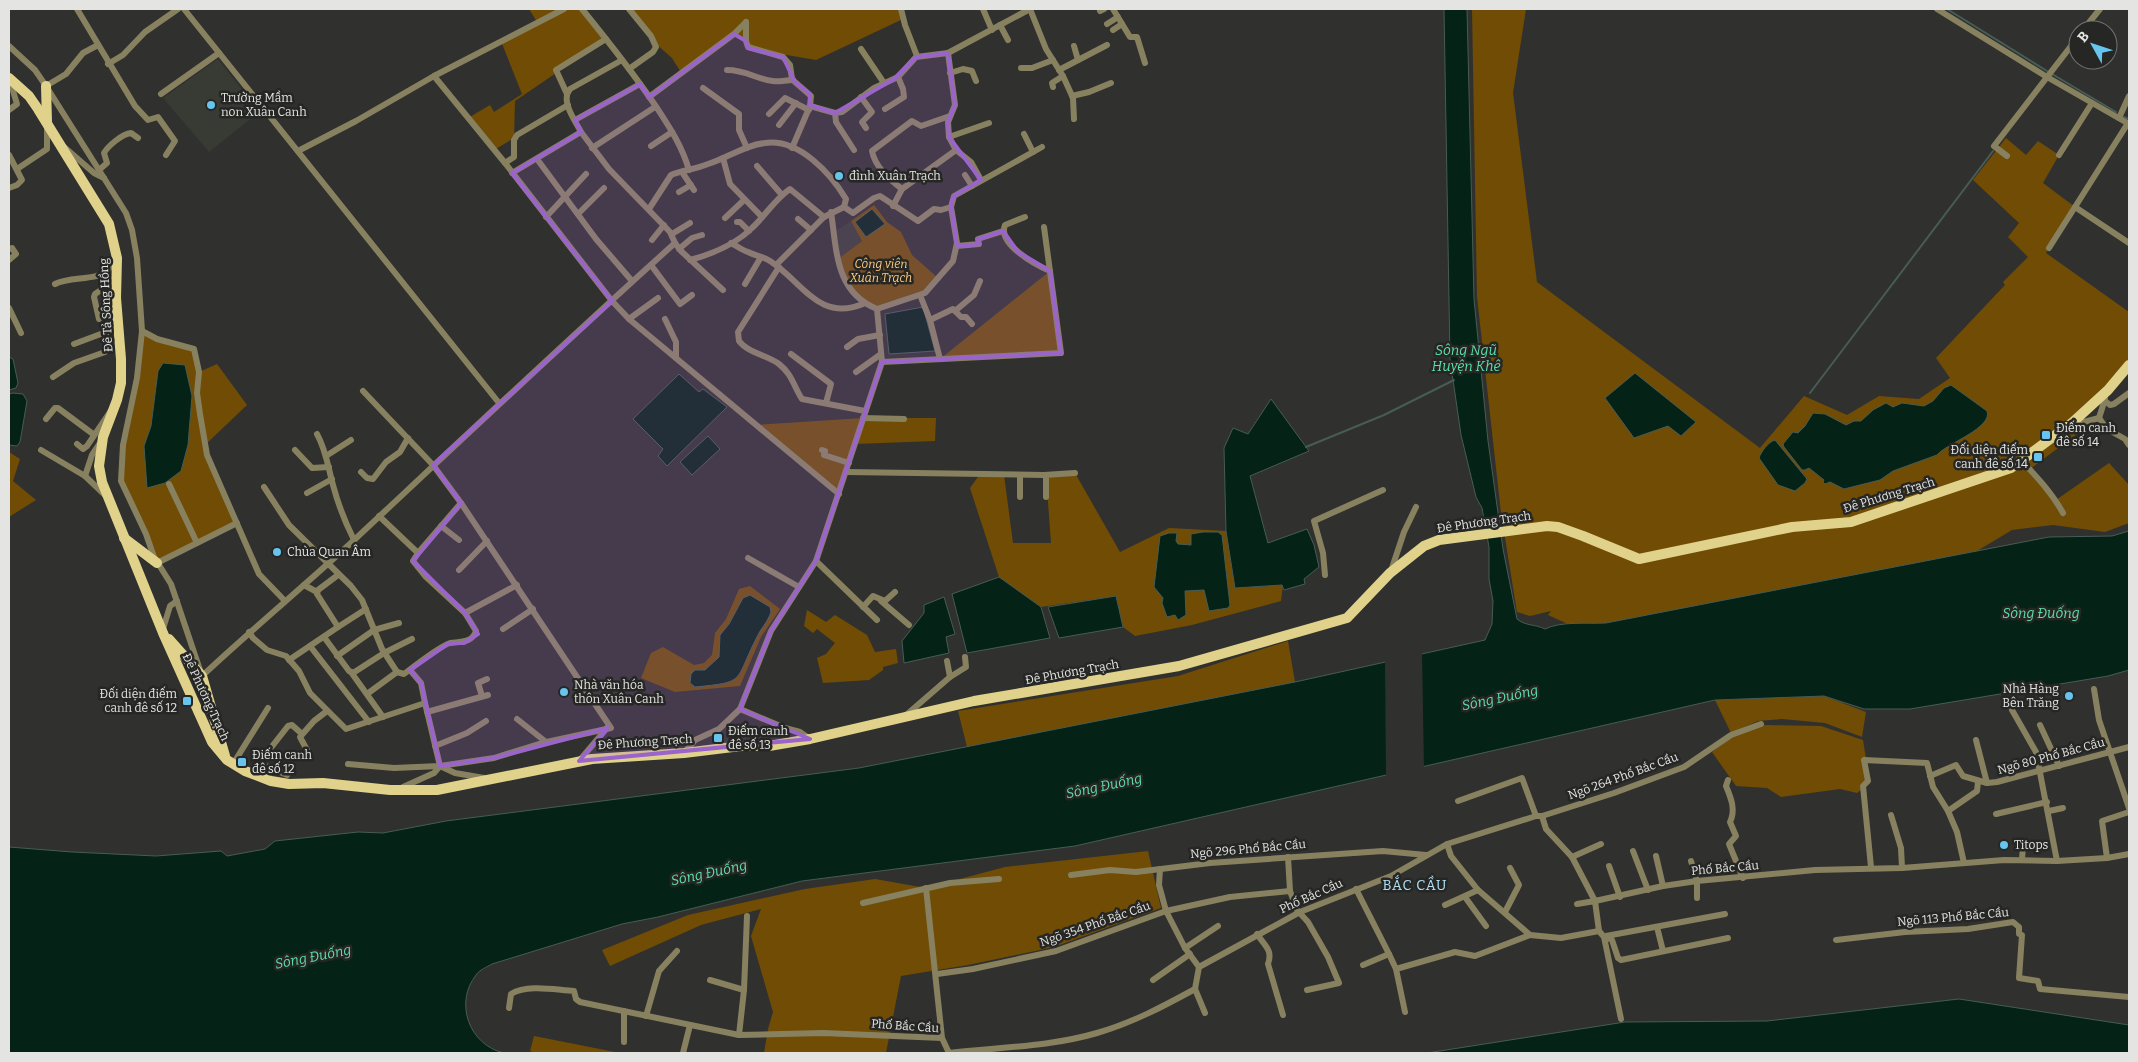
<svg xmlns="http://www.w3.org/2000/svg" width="2138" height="1062" viewBox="0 0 2138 1062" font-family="Bitter,serif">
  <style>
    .built { fill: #383b33 }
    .green { fill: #714c05 }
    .water { fill: #042216; stroke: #475c54 }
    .pier { fill: #30312e }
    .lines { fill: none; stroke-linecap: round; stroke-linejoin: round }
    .stream { stroke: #475c54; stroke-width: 2 }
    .street { stroke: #888160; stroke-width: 6 }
    .primary { stroke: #e1d28b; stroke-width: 10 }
    .marked { fill: #9a64ca; fill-opacity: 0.2; stroke: #9a64ca; stroke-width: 4; stroke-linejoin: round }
    .poi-dot { fill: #66c4ef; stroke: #262724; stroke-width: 2 }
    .labels { text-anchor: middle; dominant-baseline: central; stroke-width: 5; stroke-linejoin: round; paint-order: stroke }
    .poi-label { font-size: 12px; fill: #e4e5e3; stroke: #262724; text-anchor: start }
    .park-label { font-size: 12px; font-style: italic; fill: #fdc97d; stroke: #262724 }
    .street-label { font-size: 12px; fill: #e4e5e3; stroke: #262724 }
    .water-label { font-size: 14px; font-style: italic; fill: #5bdeaa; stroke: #262724 }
    .neighbourhood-label { font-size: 14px; letter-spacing: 1px; fill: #b0e0f8; stroke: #262724 }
  </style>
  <rect width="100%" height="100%" fill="#30312e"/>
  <g class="built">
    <path d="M218 59 259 112 209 152 163 98Z"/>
    <path d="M851 221 862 241 838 259 837 230Z"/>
  </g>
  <g class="green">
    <path d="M529 9H582L606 39 515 101 514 138 494 150 468 118 490 105 494 112 522 94 501 41 537 22Z"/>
    <path d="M629 9H902L903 19 816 60 751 49 746 41 735 34 682 74 672 58 656 44Z"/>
    <path d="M1472 9H1526L1513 93 1537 282 1760 448 1804 396 1847 415 1879 396 1919 399 1950 378 1936 358 2005 285 2003 282 2028 257 2008 237 2019 223 1973 180 2006 138 2026 155 2038 141 2059 155 2043 183 2075 207 2046 253 2129 312V365L2073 422 2081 431 2030 469 2056 500 2109 463 2129 485V523L2105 532 2053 525 2012 530 1977 551 1606 623 1570 625 1548 615 1551 611 1530 616 1517 612 1501 513 1477 297Z"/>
    <path d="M874 205 887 222 901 232 912 255 938 278 925 293 877 309 851 291 838 259 862 241 851 221Z"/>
    <path d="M1050 271 1061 353 940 359Z"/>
    <path d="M142 331 194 349 199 372 217 364 247 405 205 445 237 523 157 563 121 481 123 445Z"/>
    <path d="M863 418H936L935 441 855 444 839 494 756 425Z"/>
    <path d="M9 452 20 459 13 481 36 500 9 517Z"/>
    <path d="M1075 473 1120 552 1169 528 1226 531 1235 588 1283 585 1281 601 1192 625 1135 636 1123 627 1116 596 1041 607 999 577 970 488 980 474 1004 475 1013 543H1051L1046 475Z"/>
    <path d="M750 586 780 609 761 637 740 686 675 692 641 678 651 653 663 647 694 665 704 663 712 655 715 633 726 619 739 589Z"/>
    <path d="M807 610 826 622 835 615 867 635 875 652 896 649 898 663 883 667V670L869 680 823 683 817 658 826 654 835 643 817 629 813 633 804 626Z"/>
    <path d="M1288 641 1295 682 967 747 958 711 1178 676Z"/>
    <path d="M1824 696 1866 712 1862 737 1825 723 1782 719 1758 721 1731 733 1715 700Z"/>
    <path d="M1762 725 1821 726 1863 740 1870 783 1857 793 1840 789 1781 797 1767 788 1736 786 1712 752 1731 737Z"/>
    <path d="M1148 851 1161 908 1054 947 968 965 901 976 886 1053H764L768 1029 773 1012 751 936 761 909 701 925 610 966 602 950 688 915 805 889 875 879 926 888 1005 867Z"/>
    <path d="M534 1036 620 1053H535L530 1051Z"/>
  </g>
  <g class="water">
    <path d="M1444 9H1467L1474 299 1488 441 1503 549 1517 619C1525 626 1535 624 1545 629 1561 621 1587 624 1606 623L2049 537 2112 536 2129 531V670L2108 676 1910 709H1864L1824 696 1715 700 1075 846 802 881 658 917 622 924 492 964C487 967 479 970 476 975 454 1003 469 1045 504 1053H9V847L72 852 156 856 221 851 227 856 265 849 275 841 358 832 383 833 446 821 859 768 1295 682 1485 640 1492 624 1493 601 1489 579V547L1482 508 1476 497 1461 435 1450 359Z"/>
    <path d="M872 209 885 224 866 237 855 222Z"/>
    <path d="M923 307 935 351 889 354 885 314Z"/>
    <path d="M9 357 13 359 18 383 16 388 9 390Z"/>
    <path d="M163 363 185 365 192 396 188 445 181 471 165 483 147 488 144 446 151 426 158 371Z"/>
    <path d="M1635 373 1696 422 1681 436 1668 426 1634 438 1605 398Z"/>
    <path d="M679 374 699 392 703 389 727 407 667 466 658 456 663 449 633 419Z"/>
    <path d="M1951 385 1987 411C1993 428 1947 443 1937 455L1893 471 1880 480 1844 489 1830 482 1825 484 1823 482 1824 480 1809 468 1805 470H1802L1784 447 1783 444 1793 432 1798 433 1805 426 1813 413 1825 414 1846 425 1854 421H1861L1873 410 1886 403 1893 407 1902 403 1924 406 1933 401 1944 388Z"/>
    <path d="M13 393 23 394 27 401 20 442 17 446 9 445V394Z"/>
    <path d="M1271 399 1309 451 1250 476 1268 543 1307 529 1314 545 1319 567 1304 579 1305 584 1284 590 1282 585 1235 588 1226 531 1224 448 1233 428 1248 434Z"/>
    <path d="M708 436 720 449 692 475 680 462Z"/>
    <path d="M1775 440 1807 479 1805 483 1795 491 1778 485 1759 458C1761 452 1768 442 1775 440Z"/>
    <path d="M1203 532H1218L1222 535 1230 605 1228 608 1209 611 1204 590 1185 591 1186 615 1178 620 1175 615 1167 617 1162 603 1163 598 1154 587 1160 536 1169 533H1177L1176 541 1178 544 1191 545V534Z"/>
    <path d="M999 577 1041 607 1050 638 967 653 952 594Z"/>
    <path d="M750 595 770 607 771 612C768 622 760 629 756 639 734 682 747 682 695 687L690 683 691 674 695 670H705L719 657 720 635 729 624 743 598Z"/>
    <path d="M1116 596 1123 627 1059 638 1048 607Z"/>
    <path d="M944 597 955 634 946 637 949 653 904 663 902 641 924 613V605Z"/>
    <path d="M1959 999 2129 1025V1053H1427L1625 1022 1767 1021Z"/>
  </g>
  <path class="pier" d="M1422 652 1424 770 1386 778 1385 660Z"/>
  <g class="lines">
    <g class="stream">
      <path d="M1947 9 2047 71"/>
      <path d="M2052 74 2116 112"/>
      <path d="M2124 117 2129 119"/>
      <path d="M1810 393 1993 151"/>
      <path d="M1306 447 1384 415 1454 380"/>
    </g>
    <g class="street">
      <path d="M77 9 135 106 148 120 158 117 175 141 166 155"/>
      <path d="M184 9 499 403"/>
      <path d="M582 9C608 41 634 74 657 108 670 128 682 146 689 170"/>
      <path d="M629 9 651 36 656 47 653 52 629 69"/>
      <path d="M901 9 905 25 917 56"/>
      <path d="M983 9 992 30"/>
      <path d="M1030 9 1046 49 1063 76 1073 98 1074 119"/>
      <path d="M1113 9 1130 37H1137L1145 63"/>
      <path d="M1937 9 2047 77 2129 124"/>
      <path d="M1100 11 1104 9"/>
      <path d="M746 22V41L748 47 783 57 790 65 792 79 795 82 811 96 810 106 792 148"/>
      <path d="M1107 24 1118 17"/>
      <path d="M1000 25 1008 40"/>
      <path d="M1113 30 1122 24"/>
      <path d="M2083 30 2100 9"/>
      <path d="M9 46 35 70 46 86 126 213 132 230 137 258 142 331 137 378 123 445 121 481 146 534 154 557 171 584 202 676C251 630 303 587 352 542 459 442 566 341 675 243"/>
      <path d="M1074 46 1078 60"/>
      <path d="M861 49 884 83"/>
      <path d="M948 53 955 105 948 122 949 137 956 150 971 162 981 180"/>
      <path d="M108 64 123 55 145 32 178 9"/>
      <path d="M1021 68H1032L1053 60"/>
      <path d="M727 70C746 70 756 79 773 81 779 82 786 80 793 80"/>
      <path d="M1059 70 1107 45"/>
      <path d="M950 73 963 69 972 71 976 81"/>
      <path d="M434 76 505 163 612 301 629 319 839 494"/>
      <path d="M46 86 66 74 83 53 98 45"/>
      <path d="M1053 87 1052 83 1063 76"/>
      <path d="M703 88 739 114V130L747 148"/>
      <path d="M161 94 219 53"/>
      <path d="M567 94 556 70 606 39"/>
      <path d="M1072 96 1089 92 1111 83"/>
      <path d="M649 97 734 34 746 22"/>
      <path d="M861 97 872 112 862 122 866 128"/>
      <path d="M810 106 835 113 842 112 874 88 898 77 916 57 948 53 1030 9"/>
      <path d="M885 109 904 97 903 89 898 77"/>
      <path d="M9 110 17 104 10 81"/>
      <path d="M835 113 836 122 854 150"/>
      <path d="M769 114 785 98 809 110"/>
      <path d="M2119 118 2129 96"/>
      <path d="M575 120 640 84"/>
      <path d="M2128 123 2075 207 2129 243"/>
      <path d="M779 125 796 103"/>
      <path d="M581 132 609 169 670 232 675 243 681 251 723 290"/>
      <path d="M1024 134 1033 152"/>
      <path d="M949 137 989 123"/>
      <path d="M63 146 94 173 104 178"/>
      <path d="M651 146 672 132"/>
      <path d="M592 148 655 107"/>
      <path d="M298 151 356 121 434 76 564 9"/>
      <path d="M9 155 22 180 17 185 9 188"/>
      <path d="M2059 155 2092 103"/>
      <path d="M2007 156 1994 146 2078 37"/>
      <path d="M723 158 730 184 762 217"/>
      <path d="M537 159 596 239 632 281"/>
      <path d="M505 163 514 157V140L517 135 568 105"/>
      <path d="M757 166 782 195"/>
      <path d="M17 169 47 149V127"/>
      <path d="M99 170 107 163 104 153C108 146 122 134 131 133L138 138"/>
      <path d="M682 172 694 190"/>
      <path d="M512 173 581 132C575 120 560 101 570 89L622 60"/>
      <path d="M965 175 972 186"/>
      <path d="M902 189C889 179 875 167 872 151L912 121 921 126 950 116"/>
      <path d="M679 192 691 185"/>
      <path d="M893 206 902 189 956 150"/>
      <path d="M844 207 853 213 874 198 880 196 918 221 934 209 941 210 951 207"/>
      <path d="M649 209 671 175C683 170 696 169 708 164 727 158 745 145 765 143 799 138 831 174 846 199L844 207"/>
      <path d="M578 214 604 188"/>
      <path d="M546 217 586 174"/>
      <path d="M1025 217 1005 225C997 244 1036 265 1050 271"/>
      <path d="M725 218 744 200"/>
      <path d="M798 219 811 230"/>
      <path d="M737 222H740L749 231"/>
      <path d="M672 234 690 223"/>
      <path d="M652 240 664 225"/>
      <path d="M731 243C737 246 742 250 748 252 756 256 764 257 770 261 803 282 818 322 863 304"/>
      <path d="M957 246 979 244 978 239 1003 231"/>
      <path d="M2049 248 2075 207"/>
      <path d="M9 249 12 248 16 254 9 260"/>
      <path d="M679 249 692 238 702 235"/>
      <path d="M690 260C712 254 736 244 752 228 765 216 775 199 790 189L824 217"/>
      <path d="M651 265 680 304 692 295"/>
      <path d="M776 265 824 217 844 207"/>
      <path d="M779 267 738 332 739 341C748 353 767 355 779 364 792 374 794 387 802 399L865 411"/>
      <path d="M55 284C70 276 95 281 107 271 110 267 114 262 117 258"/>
      <path d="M745 284 761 257"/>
      <path d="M920 295 930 320 940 359"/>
      <path d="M9 308 21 333"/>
      <path d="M877 309 925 293 953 261 957 243 951 207 954 196 1042 147"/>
      <path d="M955 311 974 295 980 281"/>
      <path d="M99 319 94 297 95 294 101 290 106 272"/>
      <path d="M629 319 658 298"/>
      <path d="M665 319 676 342V358"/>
      <path d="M930 320 953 309 961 317H966L972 324"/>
      <path d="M142 331 157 339 194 349 199 372 197 393 200 414 207 455 259 574 285 601"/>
      <path d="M74 344 106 332 115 309"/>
      <path d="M847 347 858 339 880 335"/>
      <path d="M791 354 831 384 826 403"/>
      <path d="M882 362 1061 353 1044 227"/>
      <path d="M856 372 881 354"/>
      <path d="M53 377 74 363 105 352 107 350 106 332"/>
      <path d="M2105 401 2110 405 2114 404 2129 393"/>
      <path d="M863 418 904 419"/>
      <path d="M2099 418 2105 399"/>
      <path d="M46 419 55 408H58L93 434"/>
      <path d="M2074 422H2084L2099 418 2107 429 2125 439 2129 445"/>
      <path d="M317 434C326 450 328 467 333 485 338 504 345 522 354 540"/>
      <path d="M77 444 83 449 87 446 110 412"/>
      <path d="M41 450 85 476 106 496"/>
      <path d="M295 450 312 468 329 467"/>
      <path d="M822 450 825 451 824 455 849 463"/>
      <path d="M326 456 351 440"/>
      <path d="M2021 460C2037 477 2052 493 2063 513"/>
      <path d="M361 472 367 478 373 479 386 462 400 452 408 438"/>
      <path d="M846 472 1044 475 1075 473"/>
      <path d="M1020 475V497"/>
      <path d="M1046 475V497"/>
      <path d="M85 476 92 455 100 443"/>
      <path d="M169 484 197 543"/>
      <path d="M264 487 289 525 351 586 362 600 382 649 397 672"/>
      <path d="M307 493 332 479"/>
      <path d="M461 503 418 553 413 561 425 576 465 613"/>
      <path d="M379 516 418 553"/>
      <path d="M441 526 459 540"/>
      <path d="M748 558 799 587"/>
      <path d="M816 561 877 620"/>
      <path d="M157 563 237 523"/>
      <path d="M459 570 487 541"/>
      <path d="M1391 571 1404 532 1416 507"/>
      <path d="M1325 575 1323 553 1314 521 1383 490"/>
      <path d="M304 585 317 592"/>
      <path d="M881 601 909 625"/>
      <path d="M863 607 873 596 885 601 895 592"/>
      <path d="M338 627 366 609"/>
      <path d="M163 629 170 606 177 601"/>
      <path d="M503 629 533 609"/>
      <path d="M249 632 253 638 267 650 286 656 299 671 310 693 346 729 425 703 440 766 434 773 403 787"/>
      <path d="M324 637 349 671 353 673 384 653 412 639"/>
      <path d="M310 646 369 722"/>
      <path d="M337 656 374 630 399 623"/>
      <path d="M289 660 338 627 317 594 318 590 338 575"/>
      <path d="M410 670 421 683 425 703"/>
      <path d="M351 672 383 717"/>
      <path d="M950 677 966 667 965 657"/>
      <path d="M2094 689 2099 720 2129 808"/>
      <path d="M367 694 397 672 404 674C413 667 440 646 450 643 461 641 471 644 476 631L465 613 517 585"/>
      <path d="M482 696 478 683 487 679"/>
      <path d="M740 709 785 728 800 732 810 739"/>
      <path d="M2012 710 2036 752 2057 861"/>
      <path d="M427 712 488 695"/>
      <path d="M905 716 950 677 947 661"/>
      <path d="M517 719 546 742"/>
      <path d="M2040 725 2059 766"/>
      <path d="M1976 740 1987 783"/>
      <path d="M435 746 467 733 486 721"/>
      <path d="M307 750 300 737 314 721 327 711"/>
      <path d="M684 753 695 740 719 729 740 709 771 631 816 561 882 362 877 309C835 292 837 251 831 212"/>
      <path d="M579 761 607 728"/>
      <path d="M259 763 287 775"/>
      <path d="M233 764 268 708"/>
      <path d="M348 764 394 768 440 766 494 758 542 743 611 728 461 503 433 465 363 391"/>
      <path d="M440 766 455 773 484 778"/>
      <path d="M253 774 259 763 288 726 292 725 302 734"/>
      <path d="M1930 776 1956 765 1963 776 1987 783 1997 782 2129 747"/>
      <path d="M1728 780 1726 786C1731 798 1736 810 1730 822L1736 836 1729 844 1743 878"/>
      <path d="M1458 801 1522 778 1536 816"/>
      <path d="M1948 811 1977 791 1978 782"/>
      <path d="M2049 811 2063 808"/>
      <path d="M1996 814 2047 802"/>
      <path d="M1891 815 1901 848 1902 868"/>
      <path d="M1542 816 1614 793 1684 767 1731 735 1761 724"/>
      <path d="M1447 844 1451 856 1478 890 1530 935 1561 938 1599 931"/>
      <path d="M1633 851 1648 890"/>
      <path d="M1656 856 1663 886"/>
      <path d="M1288 857 1290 891 1297 910 1308 922 1328 957 1339 983 1307 990"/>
      <path d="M1572 857 1601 844"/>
      <path d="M2107 858 2102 821 2129 812"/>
      <path d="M2022 860 2023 845"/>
      <path d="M1691 861 1697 881V898"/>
      <path d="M1609 866 1620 897"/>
      <path d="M1871 867 1863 786 1868 781 1864 760 1927 763 1933 787 1948 811 1957 832 1964 863"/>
      <path d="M1160 869 1159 885 1166 911 1230 897 1290 891"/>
      <path d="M1071 875 1110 870 1136 872 1210 863 1383 851 1426 855"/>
      <path d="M926 888 942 1038"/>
      <path d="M1356 889 1389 954 1363 965"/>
      <path d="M1465 897 1486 926"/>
      <path d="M863 903 950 883 999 879"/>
      <path d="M1577 904 1595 901 1599 931 1604 937 1621 1019"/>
      <path d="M1445 905 1478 890"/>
      <path d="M1505 912 1519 885 1510 868"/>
      <path d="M1657 927 1663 951"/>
      <path d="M1257 934C1265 946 1273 950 1268 964L1283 1015"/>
      <path d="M1606 936 1725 914"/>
      <path d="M1605 940 1610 938 1612 940 1618 958 1621 960 1728 938"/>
      <path d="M1836 940 1905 932 1968 929 2013 922 2019 927V934L2022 935 2019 978 2038 981 2040 989 2129 997"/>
      <path d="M1185 948 1218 926"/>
      <path d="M1389 954 1396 969 1405 1012"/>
      <path d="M1396 969 1455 952 1475 956 1530 935"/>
      <path d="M937 974 973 969 1056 951 1166 911 1185 948 1199 967"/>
      <path d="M710 980 744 990"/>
      <path d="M1153 980 1190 954"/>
      <path d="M1195 989 1205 1013"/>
      <path d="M509 1008 511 994C528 984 555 990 574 991L576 999 580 1002 739 1035 823 1033 942 1038 949 1053C999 1047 1049 1047 1097 1033 1132 1023 1164 1006 1195 989L1199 967 1300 912 1391 876 1447 844 1536 816H1542L1546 829 1572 857 1595 901 1663 886 1697 881 1815 870 1902 868 2004 860 2057 861 2107 858 2129 854"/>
      <path d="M624 1011V1042"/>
      <path d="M646 1016 659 971 677 951"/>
      <path d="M739 1035 744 990 747 916"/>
      <path d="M683 1053 690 1025"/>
    </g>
    <g class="primary">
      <path d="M9 78 29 96 38 109 109 224 117 258 116 298 121 359V383L117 400 103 437 99 466 102 482 163 633 212 742 227 760 245 771 271 781 289 784 323 783 390 790H437L592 759 684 753 741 746H769L810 739 974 701 1179 666 1347 618 1390 573 1424 546 1439 540 1547 526 1558 527 1583 536 1639 559 1792 527 1851 522 2011 468 2073 422 2108 390 2129 365"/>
      <path d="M46 86 47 122"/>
      <path d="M124 538 157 563"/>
      <path d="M169 639 202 676 225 756"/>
    </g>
  </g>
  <path class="marked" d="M734 34 746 41 748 48 783 57 795 82 810 94V105L835 113 894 79 916 57 948 53 955 105 948 122 949 137 981 180 954 196 951 204 957 246 979 244 978 239 1003 231 1018 252 1050 271 1061 353 882 362 816 561 771 631 740 709 810 739 579 761 608 728 494 758 440 766 421 683 410 670 449 643H464L478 634 465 613 413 561 461 503 433 465 612 301 512 173 581 132 575 120 640 84 649 97Z"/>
  <g class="poi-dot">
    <circle cx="211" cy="105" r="5"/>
    <circle cx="839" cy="176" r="5"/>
    <rect x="2041" y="430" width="10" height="10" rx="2.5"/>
    <rect x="2033" y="452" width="10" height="10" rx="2.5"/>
    <circle cx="277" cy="552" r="5"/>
    <circle cx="564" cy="692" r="5"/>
    <circle cx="2069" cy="696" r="5"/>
    <rect x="182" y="696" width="10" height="10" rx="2.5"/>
    <rect x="713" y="733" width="10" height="10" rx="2.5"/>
    <rect x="237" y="757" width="10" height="10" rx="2.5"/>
    <circle cx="2004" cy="845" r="5"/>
  </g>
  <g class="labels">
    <g class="poi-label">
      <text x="221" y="98">Trường Mầm<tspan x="221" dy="14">non Xuân Canh</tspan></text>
      <text x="849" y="176">đình Xuân Trạch</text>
      <text x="2056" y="428">Điếm canh<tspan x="2056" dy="14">đê số 14</tspan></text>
      <text x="2028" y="450" text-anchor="end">Đối diện điếm<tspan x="2028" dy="14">canh đê số 14</tspan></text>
      <text x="287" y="552">Chùa Quan Âm</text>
      <text x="574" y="685">Nhà văn hóa<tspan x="574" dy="14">thôn Xuân Canh</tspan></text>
      <text x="2059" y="689" text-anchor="end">Nhà Hàng<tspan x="2059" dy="14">Bên Trăng</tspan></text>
      <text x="177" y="694" text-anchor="end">Đối diện điếm<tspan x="177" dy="14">canh đê số 12</tspan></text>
      <text x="728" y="731">Điếm canh<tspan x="728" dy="14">đê số 13</tspan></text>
      <text x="252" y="755">Điếm canh<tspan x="252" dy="14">đê số 12</tspan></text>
      <text x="2014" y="845">Titops</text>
    </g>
    <g class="park-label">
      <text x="881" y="264">Công viên<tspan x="881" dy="14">Xuân Trạch</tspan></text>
    </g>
    <g class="street-label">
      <text transform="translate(106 305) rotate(-93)">Đê Tả Sông Hồng</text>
      <text transform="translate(1889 495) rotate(-17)">Đê Phương Trạch</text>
      <text transform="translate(1484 522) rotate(-8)">Đê Phương Trạch</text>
      <text transform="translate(1072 672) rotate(-10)">Đê Phương Trạch</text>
      <text transform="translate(206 697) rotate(65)">Đê Phương Trạch</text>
      <text transform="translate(645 742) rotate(-4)">Đê Phương Trạch</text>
      <text transform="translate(2051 756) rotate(-15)">Ngõ 80 Phố Bắc Cầu</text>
      <text transform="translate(1623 776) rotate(-20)">Ngõ 264 Phố Bắc Cầu</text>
      <text transform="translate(1248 849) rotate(-5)">Ngõ 296 Phố Bắc Cầu</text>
      <text transform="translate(1725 868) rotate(-5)">Phố Bắc Cầu</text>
      <text transform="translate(1311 896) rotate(-24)">Phố Bắc Cầu</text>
      <text transform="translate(1953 917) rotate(-5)">Ngõ 113 Phố Bắc Cầu</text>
      <text transform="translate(1095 924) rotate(-19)">Ngõ 354 Phố Bắc Cầu</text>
      <text transform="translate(905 1026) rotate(4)">Phố Bắc Cầu</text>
    </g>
    <g class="water-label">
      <text x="1466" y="350">Sông Ngũ<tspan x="1466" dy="16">Huyện Khê</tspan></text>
      <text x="2041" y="613">Sông Đuống</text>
      <text transform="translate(1500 698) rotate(-12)">Sông Đuống</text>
      <text transform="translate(1104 786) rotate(-12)">Sông Đuống</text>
      <text transform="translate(709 873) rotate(-12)">Sông Đuống</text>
      <text transform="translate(313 957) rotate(-11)">Sông Đuống</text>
    </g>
    <g class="neighbourhood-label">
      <text x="1415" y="885">BẮC CẦU</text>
    </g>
  </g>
  <rect width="2138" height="1062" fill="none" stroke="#e4e5e3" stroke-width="20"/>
  <g transform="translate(2093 45) rotate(310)"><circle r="24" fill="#262724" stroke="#727370"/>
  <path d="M0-4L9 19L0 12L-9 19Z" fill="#66c4ef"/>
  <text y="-8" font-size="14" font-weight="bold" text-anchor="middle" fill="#e4e5e3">B</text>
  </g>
</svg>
